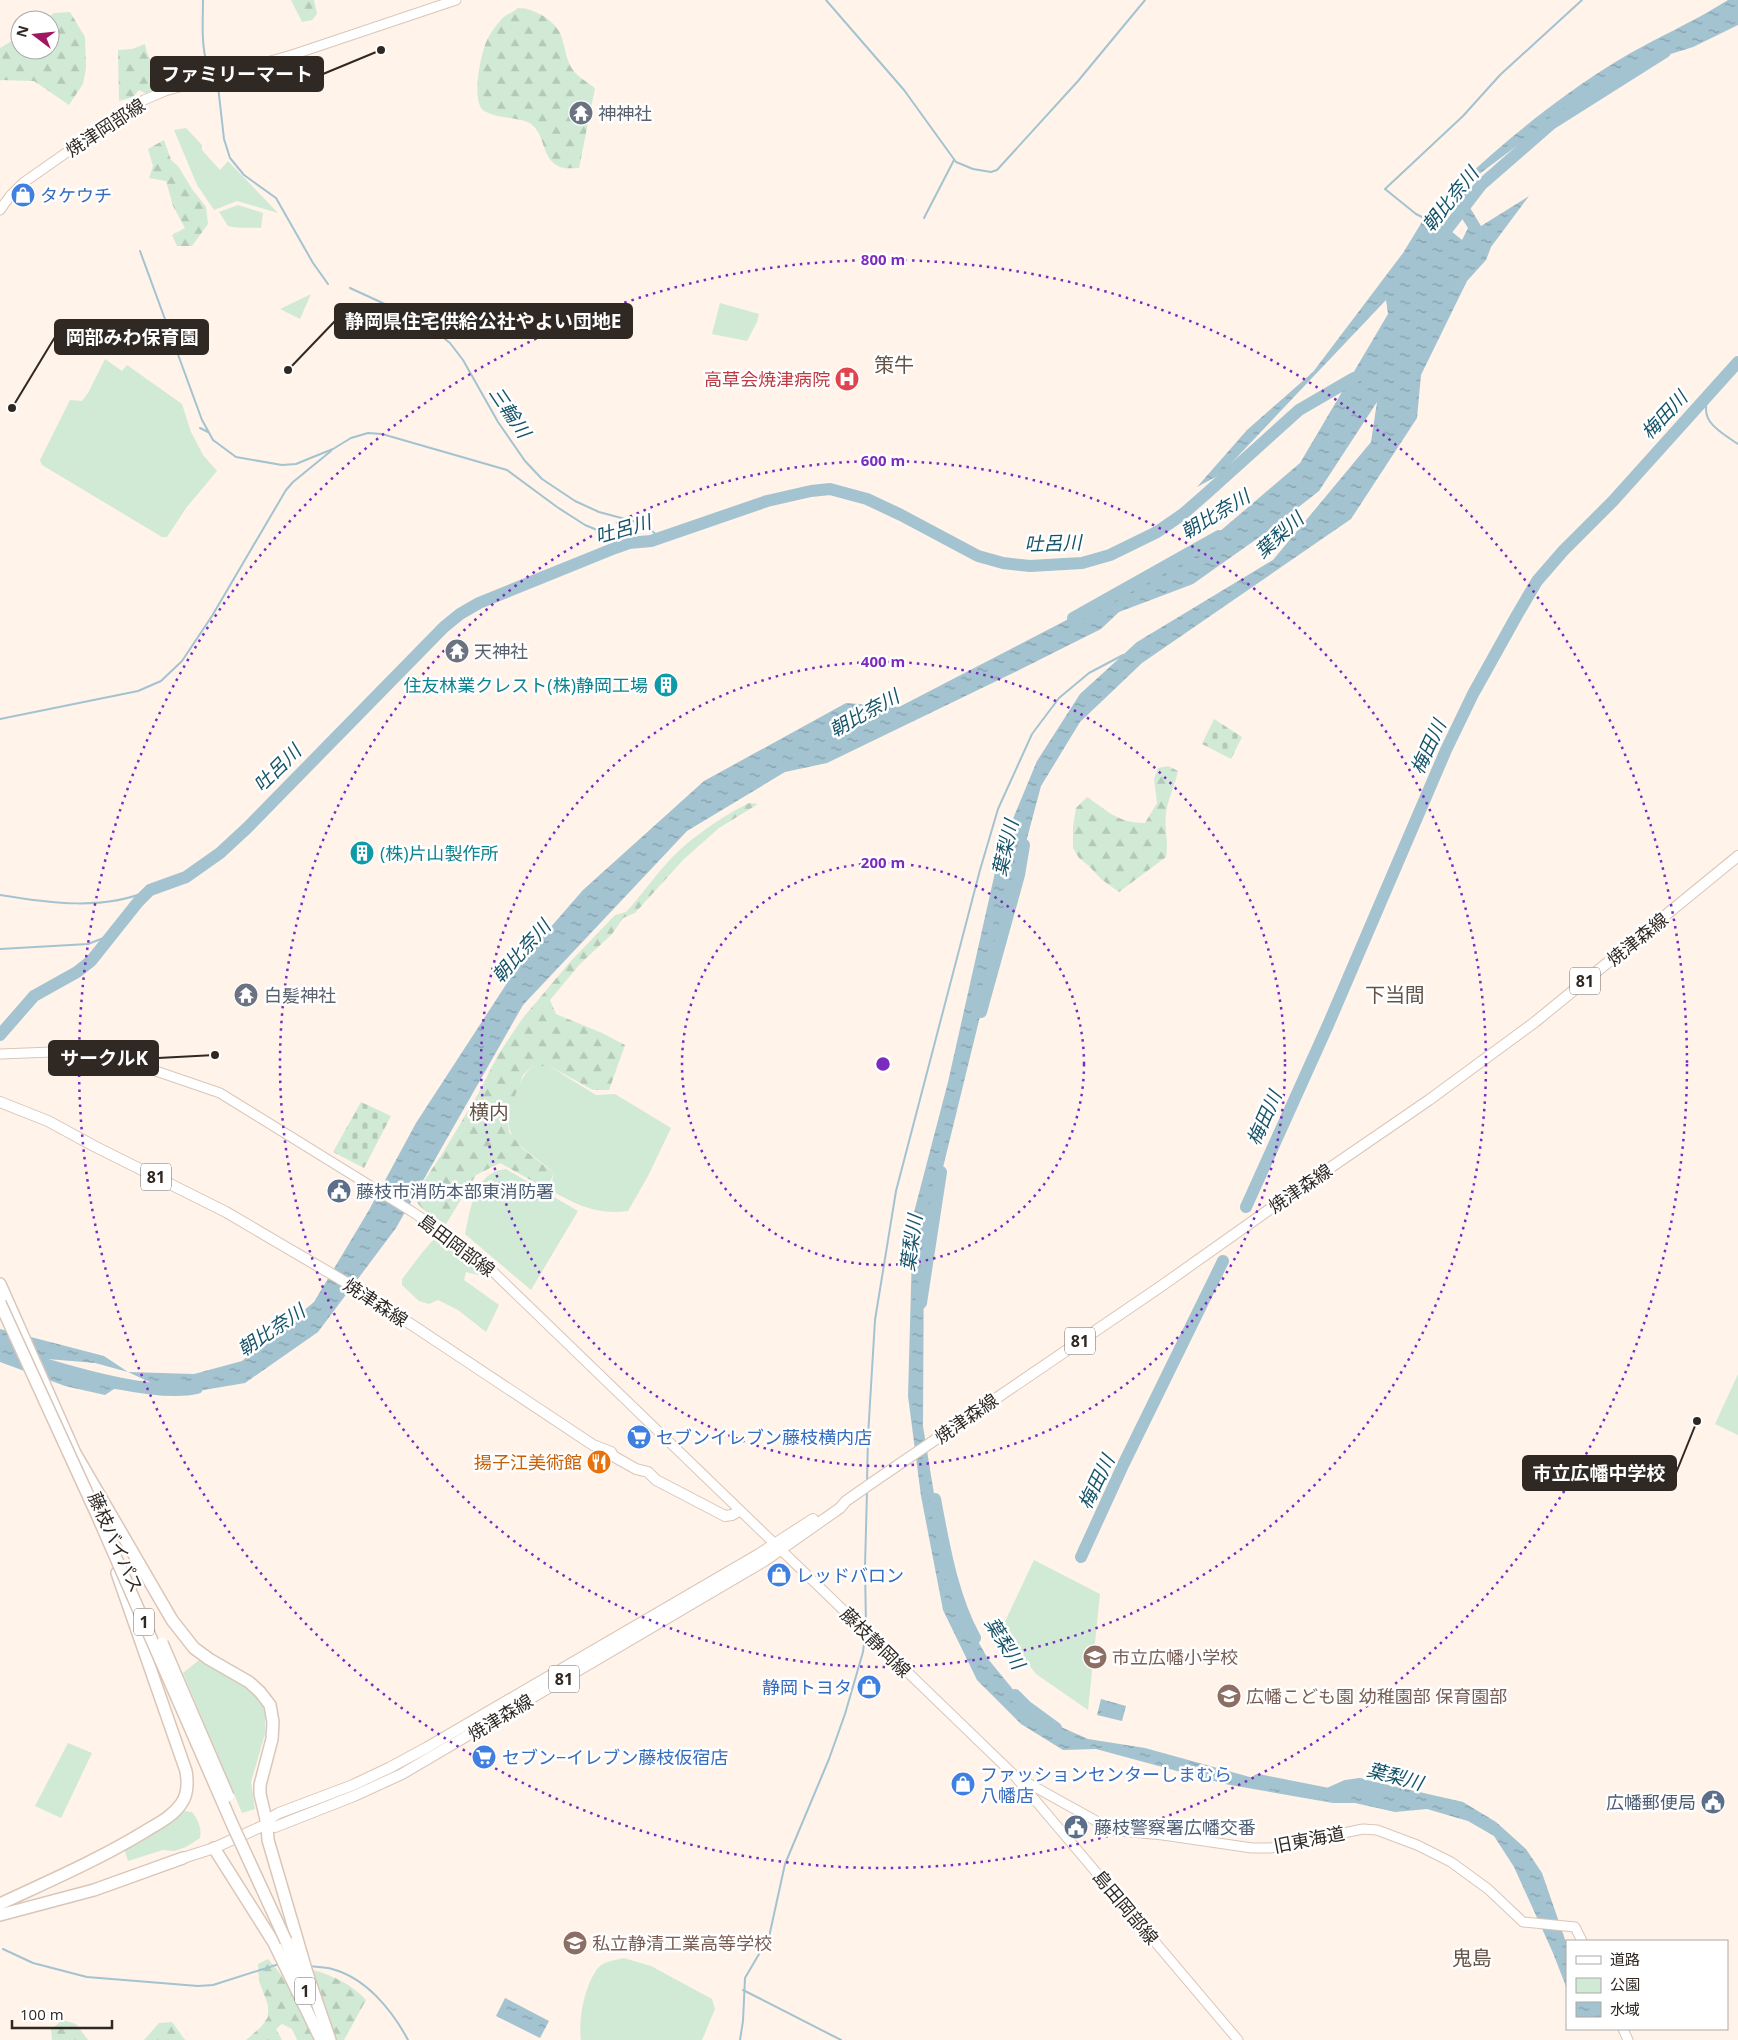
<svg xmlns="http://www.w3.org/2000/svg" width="1738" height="2040" viewBox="0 0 1738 2040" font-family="'Open Sans','Noto Sans JP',sans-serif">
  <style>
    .green { fill: #d1ead5 }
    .forest { fill: url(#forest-firs) }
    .cemetery { fill: url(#cemetery-stones) }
    .water { fill: url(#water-ripples) }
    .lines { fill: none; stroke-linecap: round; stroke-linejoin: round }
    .stream { stroke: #a3c3d1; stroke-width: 2 }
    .river { stroke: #a3c3d1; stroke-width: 12 }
    .secondary-casing { stroke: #dac6b8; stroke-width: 11 }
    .primary-casing { stroke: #dac6b8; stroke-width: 12 }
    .highway-casing { stroke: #dac6b8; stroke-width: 14 }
    .secondary { stroke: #fff; stroke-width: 9 }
    .primary { stroke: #fff; stroke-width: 10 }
    .highway { stroke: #fff; stroke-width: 11 }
    .highway-bridge-casing { stroke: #dac6b8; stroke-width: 14; stroke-linecap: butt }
    .highway-bridge { stroke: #fff; stroke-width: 11 }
    .ring { fill: none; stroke: #7b2cbf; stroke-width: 2.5; stroke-dasharray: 2.5 5 }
    .labels { text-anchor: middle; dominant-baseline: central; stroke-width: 5; stroke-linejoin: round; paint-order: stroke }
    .shield { fill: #fff; stroke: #6d6865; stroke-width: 1 }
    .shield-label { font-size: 16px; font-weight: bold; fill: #2f2823 }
    .worship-label { font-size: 18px; fill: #5b616d; stroke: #fff; text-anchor: start }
    .street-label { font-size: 18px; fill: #2f2823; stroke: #fff }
    .shop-label { font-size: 18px; fill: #366cbe; stroke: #fff; text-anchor: start }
    .health-label { font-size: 18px; fill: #be3a42; stroke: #fff; text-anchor: end }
    .culture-label { font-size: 18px; fill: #0d838f; stroke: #fff; text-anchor: end }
    .service-label { font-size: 18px; fill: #4e5e75; stroke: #fff; text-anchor: start }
    .food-label { font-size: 18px; fill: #c56008; stroke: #fff; text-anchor: end }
    .education-label { font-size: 18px; fill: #785e54; stroke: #fff; text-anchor: start }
    .water-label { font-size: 19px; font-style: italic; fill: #155369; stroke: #fff }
    .quarter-label { font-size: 20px; fill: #645347; stroke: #fff }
    .centre { fill: #7b2cbf; stroke: #fff; stroke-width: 2.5 }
    .ring-label { font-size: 15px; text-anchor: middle; font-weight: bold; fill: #7b2cbf; stroke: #fff; stroke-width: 5; stroke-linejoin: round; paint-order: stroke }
    .leader { fill: none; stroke: #2f2823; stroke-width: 2 }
    .callout-dot { fill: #2f2823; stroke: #fff; stroke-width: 2 }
    .callout { fill: #2f2823; stroke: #2f2823; stroke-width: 2 }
    .callout-label { font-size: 19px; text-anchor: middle; font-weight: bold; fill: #fff }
  </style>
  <defs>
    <pattern id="forest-firs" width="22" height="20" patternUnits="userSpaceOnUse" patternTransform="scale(1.25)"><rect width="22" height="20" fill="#d1ead5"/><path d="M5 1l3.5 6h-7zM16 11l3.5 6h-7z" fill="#b4c9b7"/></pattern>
    <pattern id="cemetery-stones" width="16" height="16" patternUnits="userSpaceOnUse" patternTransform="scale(1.25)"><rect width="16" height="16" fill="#d1ead5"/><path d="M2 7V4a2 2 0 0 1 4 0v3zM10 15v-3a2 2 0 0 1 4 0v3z" fill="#b4c9b7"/></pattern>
    <pattern id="water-ripples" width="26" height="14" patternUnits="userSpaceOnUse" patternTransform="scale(1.25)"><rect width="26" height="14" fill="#a3c3d1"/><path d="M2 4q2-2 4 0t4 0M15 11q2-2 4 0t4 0" fill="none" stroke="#859ea9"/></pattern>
  </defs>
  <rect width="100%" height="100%" fill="#fff3ea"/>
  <g class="green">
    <path d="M186 128 202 145V150L220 170 228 161 278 213 237 201 214 210 197 185 174 130Z"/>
    <path d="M238 205 263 213 261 228C249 227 240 229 228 226L219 212Z"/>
    <path d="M311 294 300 319 280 309Z"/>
    <path d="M720 303 759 314 757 322 747 341 712 334Z"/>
    <path d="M105 359 122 371 127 365 182 404 191 432 203 455 217 471 186 508 167 537H162L42 465 40 460 70 400 82 401 88 393Z"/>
    <path d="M533 1066H549L596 1095 615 1094 671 1128 648 1176 628 1211C596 1215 577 1205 550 1190L554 1173C526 1147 495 1140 514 1096 519 1084 523 1075 533 1066Z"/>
    <path d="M506 1169 578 1211 531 1290 465 1234C471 1208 474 1172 506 1169Z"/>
    <path d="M435 1239 445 1244 479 1270 482 1276 466 1272 464 1280 499 1305 486 1332 458 1310 438 1300 429 1304 419 1301 402 1285V1279C408 1272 429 1242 435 1239Z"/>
    <path d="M1738 1374V1435L1715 1424Z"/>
    <path d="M1034 1560 1100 1594 1088 1710 1036 1674 1001 1630Z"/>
    <path d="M199 1660 239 1682 259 1696 265 1712V1734L251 1782 255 1809 242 1813 183 1673Z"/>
    <path d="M68 1743 92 1753 61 1818 35 1806Z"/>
    <path d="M184 1811 192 1812C198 1820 202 1828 200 1838L186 1847 174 1851 163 1850 128 1861 124 1848Z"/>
    <path d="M624 1958 651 1966 712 1999 715 2009 702 2040H581C578 2019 585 1984 598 1968 604 1961 616 1960 624 1958Z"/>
  </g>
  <g class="forest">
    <path d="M291 0H314L317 14 312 20 302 22Z"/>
    <path d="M518 8C533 8 553 19 560 33 565 44 565 57 571 67 576 76 587 82 595 88L579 168C574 168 565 169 560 167 541 159 546 135 531 124 521 117 495 119 483 110 471 100 481 53 487 40 490 33 495 27 500 21 504 15 513 13 518 8Z"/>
    <path d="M70 12 85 37 86 68 83 84 69 105 34 81 1 80 0 81V48L20 36V50H50V20H44L54 13Z"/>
    <path d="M145 44C149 68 165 70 149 95L139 90 133 97 119 101 118 50 132 49Z"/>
    <path d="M164 140 171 160 178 166 192 189 206 207 208 224 192 246H177L172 235 185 228 173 206 166 181 149 178 153 166 148 149Z"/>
    <path d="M1168 766 1178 771C1175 785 1168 799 1166 813 1164 828 1169 842 1166 857L1119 892 1101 879 1089 866 1079 858 1073 848V827L1076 808 1087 797C1108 811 1118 823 1145 823L1157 803 1154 779 1158 768Z"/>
    <path d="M749 803 758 804 719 828 683 860 635 913 623 918 612 934 580 964 550 1000 556 1014 602 1033 625 1045 609 1090H593L549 1066H533L523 1075 507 1116 509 1132 523 1149 554 1173 547 1189 500 1163 476 1175 446 1224C434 1217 418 1209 414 1196L444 1151 478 1094 498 1055 522 1019 570 962 615 915 626 912C641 896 653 878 668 862 688 839 723 816 749 803Z"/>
    <path d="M268 1959C290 1982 302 2012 315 2040H297L292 2029 282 2024 276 2029 282 2040H246L261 2027 268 2017V2005L259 1981 258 1964Z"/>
    <path d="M313 1970C334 1976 351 1984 366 2000L344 2040H336Z"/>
    <path d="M63 2020 76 2024 88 2040H52L51 2029Z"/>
    <path d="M172 2022 185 2040H144L159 2023Z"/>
  </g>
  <g class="cemetery">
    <path d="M1214 719 1242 737 1231 759 1202 744Z"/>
    <path d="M361 1102 391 1116 364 1168 333 1152Z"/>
  </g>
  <g class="water">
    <path d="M1728 0H1738V25L1693 47 1642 63 1566 109 1466 184 1469 206 1481 226 1529 196 1491 247 1486 260 1467 281 1421 375 1417 418 1351 519 1142 663 1080 722 1041 786 985 996 924 1245 923 1426 950 1592 988 1659 1034 1715 1088 1739 1145 1748 1286 1787 1328 1794 1346 1786 1360 1784 1367 1780 1463 1802 1496 1822 1526 1849 1542 1873 1567 1945V1989L1553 1953 1514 1867 1494 1836 1468 1821 1427 1809 1395 1812 1355 1803H1333L1225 1784 1096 1749 1063 1750 1021 1724 977 1680 943 1610 921 1496 908 1396 913 1216 948 1082 1000 850 1037 761 1080 694 1137 642 1273 560 1371 442 1377 402 1319 491 1268 531 1193 584 1119 612 1101 629 1013 673 827 763 785 772 687 831 523 1005 396 1228 318 1332 245 1383 192 1392 156 1385 128 1372 95 1363 48 1359 63 1375 116 1382 149 1391 114 1389 105 1395 65 1386 0 1362V1329L104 1356 128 1372 194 1374 242 1361 314 1302 369 1210 416 1123 522 960 583 890 704 781 846 703 899 707 1192 555 1300 463 1388 314 1386 300 1221 474 1197 487 1247 430 1313 372 1403 253 1428 212 1462 240 1468 228 1456 209 1458 185C1507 139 1560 96 1617 61 1653 39 1692 23 1728 0Z"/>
    <path d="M1101 1699 1126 1706 1122 1721 1097 1715Z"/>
    <path d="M505 1998 549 2021 540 2038 496 2016Z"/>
  </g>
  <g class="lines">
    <g class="stream">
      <path d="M203 0C203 24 200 52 211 74"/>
      <path d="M826 0 904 90 956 162 973 169 991 172 997 170 1007 159 1078 81 1145 0"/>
      <path d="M214 80 218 86 224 139 230 158 244 175 276 198 313 263 328 284"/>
      <path d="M924 218 954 160"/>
      <path d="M1426 219 1416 214 1385 189 1463 116 1500 75 1582 0"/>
      <path d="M140 251 202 420 213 440 236 457 282 465 296 464 313 457 333 449 351 438 368 433 382 434 507 470 557 507 585 525 629 543"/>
      <path d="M350 288 424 322 450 343 463 360 498 422 525 461 542 479 575 501 599 512 644 524 659 537"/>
      <path d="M1710 393C1697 420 1717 430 1738 444"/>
      <path d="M200 428 208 432"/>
      <path d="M0 719 138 691 161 681 182 661 212 616 286 490 293 482 331 451"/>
      <path d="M0 895C48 903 105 911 150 890"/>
      <path d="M0 949 88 944 114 934"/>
      <path d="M867 1482 868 1436 875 1320 896 1191 980 870 998 809 1032 734 1059 698 1089 673 1123 655"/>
      <path d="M866 1627 865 1567 867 1491"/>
      <path d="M3 1949 33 1963 87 1977 198 1986 213 1985 279 1964"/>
      <path d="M308 1966C316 1967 325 1967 332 1969 366 1978 392 2010 408 2040"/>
      <path d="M743 1990 841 2040"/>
      <path d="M740 2040 743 2021 745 1978 769 1937 785 1864 829 1759 845 1714 863 1652 865 1636"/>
    </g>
    <g class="river">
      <path d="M1438 241 1481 185 1551 124 1665 52"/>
      <path d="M1073 618 1219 536"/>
      <path d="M981 1012 1019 875 1024 845"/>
      <path d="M0 1035 34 996 77 972 91 961 138 902 150 890 186 877 220 853 247 828 444 627 460 614 479 603 615 548 629 543 651 541 767 501 811 491 830 489 867 499 901 515 978 556 1003 563 1030 566 1082 563 1110 555 1157 532 1183 514 1207 493 1299 410 1354 378"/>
      <path d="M1246 1207 1328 1025 1446 750 1473 694 1517 615 1537 581 1563 551 1613 501 1738 362"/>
      <path d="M921 1303 941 1172"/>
      <path d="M41 1363C81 1375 157 1397 197 1388"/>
      <path d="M935 1499C944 1546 952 1596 975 1638"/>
      <path d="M1081 1557 1124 1463 1223 1261"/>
      <path d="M1015 1695 1026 1706 1056 1728"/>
      <path d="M1258 1780 1328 1794 1346 1786 1360 1784 1374 1793"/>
    </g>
    <defs>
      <g id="secondary">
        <path d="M0 210 10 196 23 183 120 115 144 100 165 91 292 55 456 0"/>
        <path d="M0 1054 52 1052 108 1059 147 1068 220 1093 411 1211 453 1239 483 1262 1013 1774 1238 2040"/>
        <path d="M1017 1777 1107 1827 1120 1831 1163 1835 1252 1848H1270L1363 1829 1377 1830 1417 1845 1451 1862 1488 1889 1523 1922 1575 1927 1582 1941"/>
        <path d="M1623 2029 1628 2040"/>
      </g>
      <g id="primary">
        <path d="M0 1102 48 1121 94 1146 226 1212 364 1293 593 1445 611 1452 613 1456 636 1469 648 1472 656 1480 725 1516 732 1515 739 1511"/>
        <path d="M267 1824 275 1827 354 1796 402 1774 766 1560 840 1508 846 1501 876 1480 1160 1287 1270 1209 1429 1100 1535 1022 1738 856"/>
        <path d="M183 1858 214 1848 267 1824 272 1817 279 1813 353 1785 389 1768 426 1748 759 1554 813 1519"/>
      </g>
      <g id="highway">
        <path d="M0 1284 75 1453 172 1620 194 1648 209 1659 249 1682 260 1692 270 1705 273 1722 272 1739 260 1785V1794L267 1824 268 1840 307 1973 330 2040"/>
        <path d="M214 1848 274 1943 321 2040"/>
        <path d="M0 1904C49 1881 98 1860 144 1832 157 1824 172 1817 181 1804 188 1795 188 1783 186 1771L117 1573"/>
        <path d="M0 1915 94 1890 183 1858"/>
        <path d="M286 1941 306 1993"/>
      </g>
    </defs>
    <use href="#secondary" class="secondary-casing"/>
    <use href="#primary" class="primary-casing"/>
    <use href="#highway" class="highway-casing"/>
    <use href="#secondary" class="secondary"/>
    <use href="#primary" class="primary"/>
    <use href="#highway" class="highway"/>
    <defs>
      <g id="highway-bridge">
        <path d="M0 1303 98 1517 233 1826 286 1941"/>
        <path d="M162 1643 228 1796"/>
      </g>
    </defs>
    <use href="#highway-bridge" class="highway-bridge-casing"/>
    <use href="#highway-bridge" class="highway-bridge"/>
  </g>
  <g class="ring">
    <circle cx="883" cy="1064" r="201"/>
    <circle cx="883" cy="1064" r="402"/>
    <circle cx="883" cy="1064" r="603"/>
    <circle cx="883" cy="1064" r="804"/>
  </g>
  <defs>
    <symbol id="temple-disc" viewBox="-11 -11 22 22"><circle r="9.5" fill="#6b7280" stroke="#fff"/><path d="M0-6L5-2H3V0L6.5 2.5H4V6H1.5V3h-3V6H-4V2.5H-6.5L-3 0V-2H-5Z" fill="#fff"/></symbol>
    <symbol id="shop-disc" viewBox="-11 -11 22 22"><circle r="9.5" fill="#3f7fe0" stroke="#fff"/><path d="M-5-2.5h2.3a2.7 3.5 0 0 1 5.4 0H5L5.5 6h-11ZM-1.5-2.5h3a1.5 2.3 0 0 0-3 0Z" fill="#fff"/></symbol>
    <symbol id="hospital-disc" viewBox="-11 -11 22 22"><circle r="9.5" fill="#e0444e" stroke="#fff"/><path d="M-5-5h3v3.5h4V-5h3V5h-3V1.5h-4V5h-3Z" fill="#fff"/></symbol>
    <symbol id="building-disc" viewBox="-11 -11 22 22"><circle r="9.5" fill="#0f9aa8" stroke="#fff"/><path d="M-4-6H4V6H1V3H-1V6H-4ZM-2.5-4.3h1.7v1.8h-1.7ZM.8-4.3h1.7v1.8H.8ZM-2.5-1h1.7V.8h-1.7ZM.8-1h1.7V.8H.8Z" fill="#fff"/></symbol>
    <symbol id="civic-disc" viewBox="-11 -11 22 22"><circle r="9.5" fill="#5c6f8a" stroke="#fff"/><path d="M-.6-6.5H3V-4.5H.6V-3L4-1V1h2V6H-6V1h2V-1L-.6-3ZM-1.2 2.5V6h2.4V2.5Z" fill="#fff"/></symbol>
    <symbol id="supermarket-disc" viewBox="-11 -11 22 22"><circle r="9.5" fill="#3f7fe0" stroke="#fff"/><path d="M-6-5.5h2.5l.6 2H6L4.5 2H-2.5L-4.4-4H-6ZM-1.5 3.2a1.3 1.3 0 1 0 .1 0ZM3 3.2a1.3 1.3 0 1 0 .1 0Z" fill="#fff"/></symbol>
    <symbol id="restaurant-disc" viewBox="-11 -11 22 22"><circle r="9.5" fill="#e8710a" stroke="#fff"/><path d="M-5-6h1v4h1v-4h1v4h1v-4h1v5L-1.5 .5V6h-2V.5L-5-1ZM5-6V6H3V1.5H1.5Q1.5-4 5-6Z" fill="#fff"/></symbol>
    <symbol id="school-disc" viewBox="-11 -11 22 22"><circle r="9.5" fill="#8d6e63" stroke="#fff"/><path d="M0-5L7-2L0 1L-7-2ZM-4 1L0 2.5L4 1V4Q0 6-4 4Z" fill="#fff"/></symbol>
  </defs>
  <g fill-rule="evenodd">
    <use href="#temple-disc" x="567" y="99" width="28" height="28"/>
    <use href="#shop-disc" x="9" y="181" width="28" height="28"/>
    <use href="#hospital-disc" x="833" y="365" width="28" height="28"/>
    <use href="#temple-disc" x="443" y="637" width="28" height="28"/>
    <use href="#building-disc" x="652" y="671" width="28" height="28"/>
    <use href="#building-disc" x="348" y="839" width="28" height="28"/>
    <use href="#temple-disc" x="232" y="981" width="28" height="28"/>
    <use href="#civic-disc" x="325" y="1177" width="28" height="28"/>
    <use href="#supermarket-disc" x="625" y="1423" width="28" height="28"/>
    <use href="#restaurant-disc" x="585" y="1448" width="28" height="28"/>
    <use href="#shop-disc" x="765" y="1561" width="28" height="28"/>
    <use href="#school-disc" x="1081" y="1643" width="28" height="28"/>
    <use href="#shop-disc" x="855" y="1673" width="28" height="28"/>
    <use href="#school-disc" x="1215" y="1682" width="28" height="28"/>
    <use href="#supermarket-disc" x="470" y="1743" width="28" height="28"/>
    <use href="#shop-disc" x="949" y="1770" width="28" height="28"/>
    <use href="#civic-disc" x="1699" y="1788" width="28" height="28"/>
    <use href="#civic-disc" x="1062" y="1813" width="28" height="28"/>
    <use href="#school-disc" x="561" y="1929" width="28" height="28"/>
  </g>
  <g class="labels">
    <g class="shield">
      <rect x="1570" y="967.5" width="30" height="27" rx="4"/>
      <rect x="141" y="1163.5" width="30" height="27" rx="4"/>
      <rect x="1065" y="1327.5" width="30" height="27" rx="4"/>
      <rect x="134" y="1608.5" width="20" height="27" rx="4"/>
      <rect x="549" y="1665.5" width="30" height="27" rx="4"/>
      <rect x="295" y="1977.5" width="20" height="27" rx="4"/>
    </g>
    <g class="shield-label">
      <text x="1585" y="981">81</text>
      <text x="156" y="1177">81</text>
      <text x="1080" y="1341">81</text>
      <text x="144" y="1622">1</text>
      <text x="564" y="1679">81</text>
      <text x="305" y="1991">1</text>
    </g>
    <g class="worship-label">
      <text x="598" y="113">神神社</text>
      <text x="474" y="651">天神社</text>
      <text x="264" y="995">白髪神社</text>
    </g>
    <g class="street-label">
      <text transform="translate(105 127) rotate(-33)">焼津岡部線</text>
      <text transform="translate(1637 939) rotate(-39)">焼津森線</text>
      <text transform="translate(1300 1188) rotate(-34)">焼津森線</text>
      <text transform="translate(457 1245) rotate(37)">島田岡部線</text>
      <text transform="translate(376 1302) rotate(33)">焼津森線</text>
      <text transform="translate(966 1418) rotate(-35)">焼津森線</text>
      <text transform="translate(116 1542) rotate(66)">藤枝バイパス</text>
      <text transform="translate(876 1642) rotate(45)">藤枝静岡線</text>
      <text transform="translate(500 1717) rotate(-31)">焼津森線</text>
      <text transform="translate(1309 1839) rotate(-11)">旧東海道</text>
      <text transform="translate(1126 1907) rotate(50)">島田岡部線</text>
    </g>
    <g class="shop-label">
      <text x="40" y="195">タケウチ</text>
      <text x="656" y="1437">セブンイレブン藤枝横内店</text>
      <text x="796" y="1575">レッドバロン</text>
      <text x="852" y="1687" text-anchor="end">静岡トヨタ</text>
      <text x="502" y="1757">セブン−イレブン藤枝仮宿店</text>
      <text x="980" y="1774">ファッションセンターしまむら<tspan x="980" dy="21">八幡店</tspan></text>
    </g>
    <g class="health-label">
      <text x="830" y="379">高草会焼津病院</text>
    </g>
    <g class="culture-label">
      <text x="648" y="685">住友林業クレスト(株)静岡工場</text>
      <text x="380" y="853" text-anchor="start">(株)片山製作所</text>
    </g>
    <g class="service-label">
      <text x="356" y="1191">藤枝市消防本部東消防署</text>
      <text x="1696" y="1802" text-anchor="end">広幡郵便局</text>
      <text x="1094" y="1827">藤枝警察署広幡交番</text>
    </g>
    <g class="food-label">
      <text x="582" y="1462">揚子江美術館</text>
    </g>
    <g class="education-label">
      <text x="1112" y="1657">市立広幡小学校</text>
      <text x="1246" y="1696">広幡こども園 幼稚園部 保育園部</text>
      <text x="592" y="1943">私立静清工業高等学校</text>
    </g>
    <g class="water-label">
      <text transform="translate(1450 199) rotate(-51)">朝比奈川</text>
      <text transform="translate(510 412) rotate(56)">三輪川</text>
      <text transform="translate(1664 415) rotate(-47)">梅田川</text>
      <text transform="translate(1215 514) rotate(-31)">朝比奈川</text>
      <text transform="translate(623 529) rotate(-16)">吐呂川</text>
      <text transform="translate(1279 535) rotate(-42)">葉梨川</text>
      <text transform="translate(1053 543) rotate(-2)">吐呂川</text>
      <text transform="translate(864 713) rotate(-29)">朝比奈川</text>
      <text transform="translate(1428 747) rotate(-65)">梅田川</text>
      <text transform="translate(277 768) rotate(-45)">吐呂川</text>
      <text transform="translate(1005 848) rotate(-77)">葉梨川</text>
      <text transform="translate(521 951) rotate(-48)">朝比奈川</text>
      <text transform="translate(1264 1118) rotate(-66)">梅田川</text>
      <text transform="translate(911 1243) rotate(-82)">葉梨川</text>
      <text transform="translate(271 1330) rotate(-34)">朝比奈川</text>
      <text transform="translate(1096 1482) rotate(-64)">梅田川</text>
      <text transform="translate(1005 1643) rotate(58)">葉梨川</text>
      <text transform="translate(1395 1776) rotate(15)">葉梨川</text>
    </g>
    <g class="quarter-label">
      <text x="894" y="364">策牛</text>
      <text x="1395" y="994">下当間</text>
      <text x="489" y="1111">横内</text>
      <text x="1472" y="1957">鬼島</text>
    </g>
  </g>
  <circle cx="883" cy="1064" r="8" class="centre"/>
  <g class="ring-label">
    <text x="883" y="265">800 m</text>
    <text x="883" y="466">600 m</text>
    <text x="883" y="667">400 m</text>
    <text x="883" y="868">200 m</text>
  </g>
  <path class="leader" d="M381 50L323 74M288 370L335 321M12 408L55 337M215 1055L158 1058M1697 1421L1676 1473"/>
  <g class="callout-dot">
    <circle cx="381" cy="50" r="5"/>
    <circle cx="288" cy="370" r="5"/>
    <circle cx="12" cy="408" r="5"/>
    <circle cx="215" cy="1055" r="5"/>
    <circle cx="1697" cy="1421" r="5"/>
  </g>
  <g class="callout">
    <rect x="151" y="57" width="172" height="34" rx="5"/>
    <rect x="335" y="304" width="297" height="34" rx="5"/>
    <rect x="55" y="320" width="153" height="34" rx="5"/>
    <rect x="49" y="1041" width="109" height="34" rx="5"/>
    <rect x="1523" y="1456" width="153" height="34" rx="5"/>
  </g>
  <g class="callout-label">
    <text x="237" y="81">ファミリーマート</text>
    <text x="483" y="328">静岡県住宅供給公社やよい団地E</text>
    <text x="132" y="344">岡部みわ保育園</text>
    <text x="104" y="1065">サークルK</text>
    <text x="1599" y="1480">市立広幡中学校</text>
  </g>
  <rect x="1566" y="1940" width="162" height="90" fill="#ffffff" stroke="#aca9a7"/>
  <rect x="1576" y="1956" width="25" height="8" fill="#ffffff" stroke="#aca9a7"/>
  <text x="1610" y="1965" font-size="15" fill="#2f2823">道路</text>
  <rect x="1576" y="1978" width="25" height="15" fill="#d1ead5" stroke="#aca9a7"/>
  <text x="1610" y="1990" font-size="15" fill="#2f2823">公園</text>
  <rect x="1576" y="2002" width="25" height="15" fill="url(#water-ripples)" stroke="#aca9a7"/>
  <text x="1610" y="2015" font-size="15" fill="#2f2823">水域</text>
  <g transform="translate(35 35) rotate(286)"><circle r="24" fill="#ffffff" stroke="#aca9a7"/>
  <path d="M0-4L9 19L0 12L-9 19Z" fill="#a11660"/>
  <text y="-8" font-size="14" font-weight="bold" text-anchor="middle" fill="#2f2823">N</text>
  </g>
  <path d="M12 2020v8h100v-8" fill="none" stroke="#2f2823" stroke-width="2.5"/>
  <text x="20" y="2020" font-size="15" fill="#2f2823" stroke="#ffffff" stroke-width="4" paint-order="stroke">100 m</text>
</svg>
